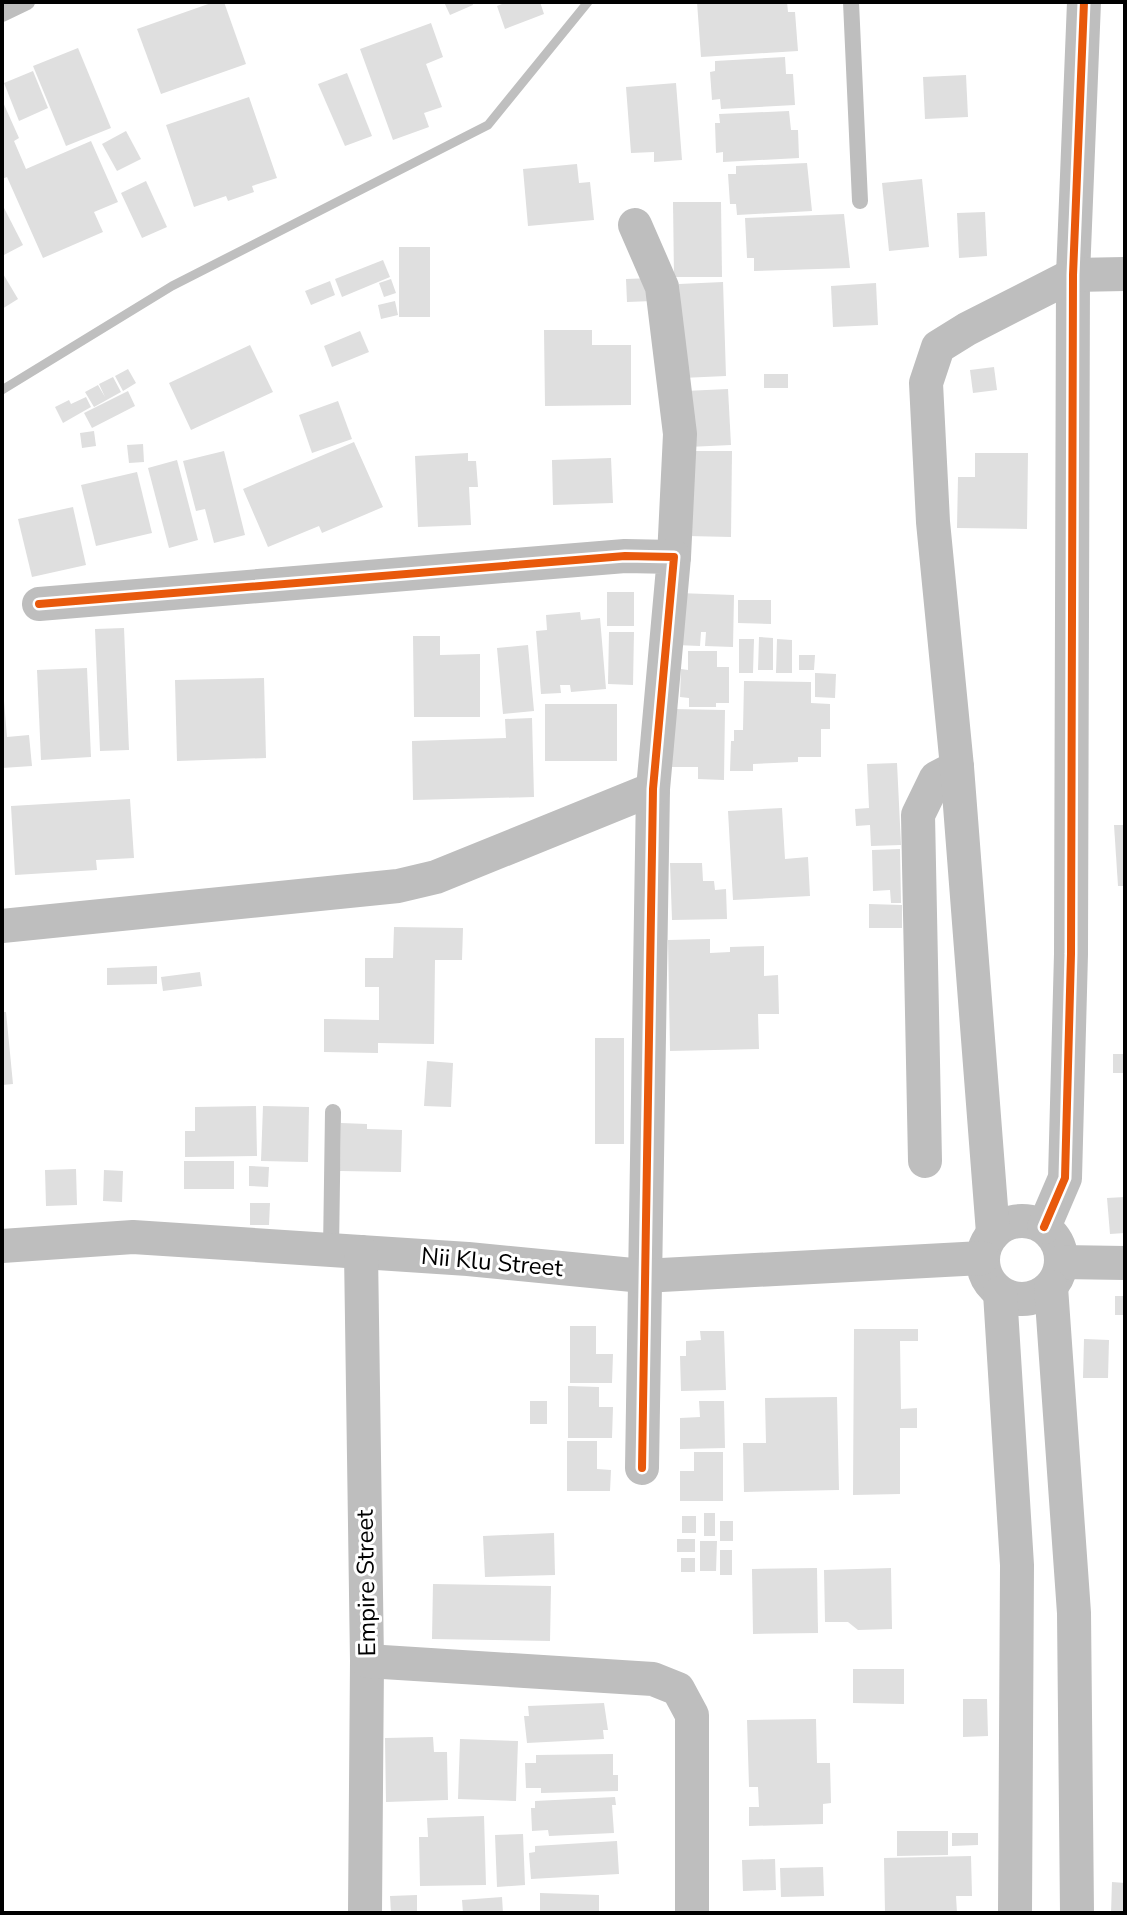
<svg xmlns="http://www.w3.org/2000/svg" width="1127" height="1915" viewBox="0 0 1127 1915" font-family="'Nunito Sans',sans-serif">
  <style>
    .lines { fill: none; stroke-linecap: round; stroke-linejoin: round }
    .stream { stroke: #bfbfbf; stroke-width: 9 }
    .building { fill: #dfdfdf }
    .lane { stroke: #bebebe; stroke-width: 16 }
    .street { stroke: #bebebe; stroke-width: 34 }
    .cycleway-casing { stroke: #fff; stroke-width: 13 }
    .cycleway { stroke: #e8590c; stroke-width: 8 }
    .labels { text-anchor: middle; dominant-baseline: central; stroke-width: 6; stroke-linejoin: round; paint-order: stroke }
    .street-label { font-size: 24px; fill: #000; stroke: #fff }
  </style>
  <rect width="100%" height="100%" fill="#fff"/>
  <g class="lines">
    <path class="stream" d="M2 390 172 286 488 125 588 2"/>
  </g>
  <g class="building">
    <path d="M214 2H224L246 64 161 94 137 29Z"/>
    <path d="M444 2H472L473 5 450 15Z"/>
    <path d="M507 2H540L544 14 505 29 497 6Z"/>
    <path d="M697 2H787L788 12H795L798 51 701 57Z"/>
    <path d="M431 23 443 57 426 64 442 107 424 113 429 127 393 140 360 49Z"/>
    <path d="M78 48 111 128 66 146 33 66Z"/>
    <path d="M785 57 786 74H793L795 105 721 109 720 99 712 100 710 72 715 71V61Z"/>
    <path d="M33 71 48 108 19 121 4 83Z"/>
    <path d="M347 73 372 136 345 146 318 84Z"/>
    <path d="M966 75 968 117 925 119 923 77Z"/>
    <path d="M676 83 682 160 654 162V152L631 153 626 87Z"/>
    <path d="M249 97 277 178 252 186 254 192 228 201 226 196 194 207 166 125Z"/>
    <path d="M2 100 19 138 14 141 26 169 91 141 118 202 94 212 103 232 43 258 7 177 2 179Z"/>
    <path d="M789 111 791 130H798L799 158 723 162V152L716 153 715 123H720L719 114Z"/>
    <path d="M126 131 141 159 117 171 102 144Z"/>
    <path d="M807 163 812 211 737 215 736 204H730L728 174H736V166Z"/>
    <path d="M577 164 579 183 590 182 594 220 528 226 523 169Z"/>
    <path d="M922 179 929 247 889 251 882 183Z"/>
    <path d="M146 181 167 227 142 238 121 193Z"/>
    <path d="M673 202H721L722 277H674Z"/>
    <path d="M2 204 23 245 2 256Z"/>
    <path d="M985 212 987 256 959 258 957 213Z"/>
    <path d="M844 214 850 268 754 271V258H747L745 218Z"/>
    <rect x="399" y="247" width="31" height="70"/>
    <path d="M383 260 390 277 342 297 335 279Z"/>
    <path d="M2 272 18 299 2 309Z"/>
    <path d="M652 278 653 301 627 302 626 279Z"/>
    <path d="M391 279 396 293 384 297 379 283Z"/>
    <path d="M330 281 335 295 311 305 305 291Z"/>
    <path d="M723 282 726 376 682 378 679 284Z"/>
    <path d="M876 283 878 325 833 327 831 286Z"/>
    <path d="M395 301 398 315 381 319 378 305Z"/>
    <path d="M544 330H592V345H631V405L545 406Z"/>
    <path d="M360 331 369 352 332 367 324 346Z"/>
    <path d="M250 345 273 392 191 430 169 383Z"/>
    <path d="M994 367 997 390 973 393 970 370Z"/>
    <path d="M128 369 136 383 123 391 115 376Z"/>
    <rect x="764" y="374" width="24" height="14"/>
    <path d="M113 377 121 392 94 407 85 392 98 385 105 397 99 384Z"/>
    <path d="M728 389 731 445 688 447 685 391Z"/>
    <path d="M128 391 135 406 92 428 84 413Z"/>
    <path d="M86 397 91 407 63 423 55 407 69 400 71 404Z"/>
    <path d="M338 401 352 439 312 453 299 415Z"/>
    <path d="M94 431 96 446 82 448 80 433Z"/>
    <path d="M354 442 383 507 322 533 319 526 268 547 243 489Z"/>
    <path d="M143 444 144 462 129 463 127 445Z"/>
    <path d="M224 451 245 535 214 543 205 509 196 511 183 461Z"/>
    <path d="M689 451H732L731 537 687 536Z"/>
    <path d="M468 453V461H476L478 487H469L471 525 418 527 415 456Z"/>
    <path d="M975 453H1028L1027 529 957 528 958 477H975Z"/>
    <path d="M611 458 613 503 553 505 552 460Z"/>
    <path d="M177 460 198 540 169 548 148 468Z"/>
    <path d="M137 472 152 533 96 546 81 485Z"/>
    <path d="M73 507 86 565 32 577 18 519Z"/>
    <rect x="607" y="592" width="27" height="34"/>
    <path d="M678 593 734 595 733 647 705 646 706 632H701L700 646 676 645Z"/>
    <path d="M738 600H771V624L738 623Z"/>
    <path d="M580 612 581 620 600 618 606 689 571 692 570 685H560L561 693 541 694 536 631 547 630 546 615Z"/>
    <path d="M124 628 129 750 100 751 95 629Z"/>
    <path d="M609 632H634L633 685 608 684Z"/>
    <path d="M413 636H440V655L480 654V717H414Z"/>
    <path d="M759 637 773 638V670H758Z"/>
    <path d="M739 639H754L753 673H739Z"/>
    <path d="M777 639 792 640V673H776Z"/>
    <path d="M528 645 534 711 503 714 497 648Z"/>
    <path d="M688 651H717V667H729V703H716V707H689V698L680 697 681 669 688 670Z"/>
    <path d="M799 655H815L814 670H799Z"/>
    <path d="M87 668 91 757 41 760 37 670Z"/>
    <path d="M815 673 836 674 835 698 815 697Z"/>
    <path d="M264 678 266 758 177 761 175 680Z"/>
    <path d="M744 681 811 682V703L830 704V729H821V757H798V762L753 764V771H730L731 741H734V730H743Z"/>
    <path d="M2 701H4L7 737 29 735 32 766 2 768Z"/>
    <rect x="545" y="704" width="72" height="57"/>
    <path d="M671 709 725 710 724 780 698 779V767H670Z"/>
    <path d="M532 718 534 797 413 800 412 741 506 738 505 719Z"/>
    <path d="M897 763 901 845 871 846 870 825 856 826 855 809 869 808 867 764Z"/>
    <path d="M130 799 134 858 96 860 97 870 15 875 11 806Z"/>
    <path d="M782 808 785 859 808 857 810 896 733 900 728 811Z"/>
    <path d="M1114 825H1125V886H1118Z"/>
    <path d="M900 849 901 903H891L890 890 873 891 872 850Z"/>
    <path d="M670 863H702L703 881H714L715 890 726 889 727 919 672 920Z"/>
    <path d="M869 904 902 905V928H869Z"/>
    <path d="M394 927 463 928 462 960H435L434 1044 378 1043V1053L324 1052V1019L379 1020V987H365V958H393Z"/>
    <path d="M710 939V953L730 952V947L764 946V976L778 975 779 1014H758L759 1049 670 1051 668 940Z"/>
    <path d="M157 966V984L107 985V968Z"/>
    <path d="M200 972 202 986 163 991 161 977Z"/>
    <path d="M2 1012H6L13 1084 2 1085Z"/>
    <rect x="595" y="1038" width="29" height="106"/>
    <rect x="1113" y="1054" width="12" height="19"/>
    <path d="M427 1061 453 1063 451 1107 424 1106Z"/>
    <path d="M256 1106 257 1156 185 1157V1131H195V1107Z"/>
    <path d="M263 1106 309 1107 308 1162 261 1161Z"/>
    <path d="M341 1123 367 1124V1129L402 1130 401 1172 340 1171Z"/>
    <rect x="184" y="1161" width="50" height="28"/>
    <path d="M249 1166 269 1167 268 1187 249 1186Z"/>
    <path d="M76 1169 77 1205 46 1206 45 1170Z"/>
    <path d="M104 1170 123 1171 122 1202 103 1201Z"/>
    <path d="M1125 1197V1233L1110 1234 1107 1198Z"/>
    <path d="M250 1203H270L269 1225H250Z"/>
    <rect x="1115" y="1296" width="10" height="19"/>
    <path d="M570 1326H596V1354H613L612 1383H570Z"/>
    <path d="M854 1329H918V1341H900L901 1409 917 1408V1428H900V1494L853 1495Z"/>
    <path d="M700 1331H724L726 1390 681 1391 680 1356H686V1341L701 1340Z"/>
    <path d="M1084 1339 1109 1340 1108 1378H1083Z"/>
    <path d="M568 1386 599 1387V1407H613L612 1438H568Z"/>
    <path d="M837 1397 839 1490 744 1492 743 1443H766L765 1398Z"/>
    <rect x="530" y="1401" width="17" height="23"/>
    <path d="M699 1401H724L725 1448 680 1449V1418L700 1417Z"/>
    <path d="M567 1441H597V1469L611 1470 610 1491H567Z"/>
    <path d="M694 1452H723V1501H680V1471H694Z"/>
    <rect x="704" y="1513" width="11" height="23"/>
    <rect x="682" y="1516" width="14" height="17"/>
    <rect x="720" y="1521" width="13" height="20"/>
    <path d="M554 1533 555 1575 485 1577 483 1536Z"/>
    <rect x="677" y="1539" width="18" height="13"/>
    <path d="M700 1541H717L716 1571H700Z"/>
    <rect x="720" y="1550" width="12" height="25"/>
    <rect x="681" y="1558" width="14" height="14"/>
    <path d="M817 1568 818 1633 753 1634 752 1569Z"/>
    <path d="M891 1568 892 1629 858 1630 848 1622H825L824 1570Z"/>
    <path d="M433 1584 551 1586 550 1641 432 1639Z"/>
    <path d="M853 1669H904V1704L853 1703Z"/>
    <path d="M963 1699H987L988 1736 963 1737Z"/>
    <path d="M604 1703 608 1730H603L604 1739 527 1743 524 1716H529L528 1706Z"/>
    <path d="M816 1719 817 1763H830L831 1803 823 1804V1824L749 1826V1807H759L758 1787H749L747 1720Z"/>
    <path d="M433 1737 434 1752H447L448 1800 386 1802 385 1738Z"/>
    <path d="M460 1739 518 1741 516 1801 458 1799Z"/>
    <path d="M613 1754V1775H618V1791L541 1793V1788H526L525 1763H536V1755Z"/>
    <path d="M615 1797 616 1805H612L614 1833 549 1836 548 1830 532 1831 531 1808H535V1801Z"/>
    <path d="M484 1816 486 1885 420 1886 419 1837H428L427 1818Z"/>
    <path d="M897 1831H948V1855L897 1856Z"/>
    <path d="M952 1833H978V1845L952 1846Z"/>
    <path d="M523 1834 525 1885 497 1887 495 1835Z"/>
    <path d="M617 1841 619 1874 531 1879 529 1853 535 1852V1846Z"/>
    <path d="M971 1856 972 1896H956L957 1913H885L884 1858Z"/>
    <path d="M775 1859 776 1890 743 1891 742 1860Z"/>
    <path d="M823 1867 824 1896 781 1897 780 1868Z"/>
    <path d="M1112 1882 1125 1883V1913H1111Z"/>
    <path d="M540 1893 599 1895V1913H540Z"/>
    <path d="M417 1895V1913H391L390 1896Z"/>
    <path d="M502 1897 503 1913H463L462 1900Z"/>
  </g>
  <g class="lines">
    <g class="lane">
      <path d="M851 2 860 201"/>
      <path d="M2 14 27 2"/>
      <path d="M331 1250 333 1112"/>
    </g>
    <g class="street">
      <path d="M635 225 662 287 680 434 674 557"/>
      <path d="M39 604 625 556 674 557 653 789 642 1468"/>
      <path d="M2 926 398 886 436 877 653 789"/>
      <path d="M925 1161 918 815 936 778 957 767"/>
      <circle cx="1022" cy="1260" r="39"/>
      <path d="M1044 1227 1065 1178 1071 954 1073 275 1084 2"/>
      <path d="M993 1233 957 767 933 522 926 383 938 347 967 329 1073 275 1125 274"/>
      <path d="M2 1246 133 1237 468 1259 643 1276 982 1258"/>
      <path d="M361 1252 367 1661 365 1913"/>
      <path d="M1061 1262 1125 1263"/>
      <path d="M1051 1287 1074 1613 1077 1913"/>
      <path d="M1000 1293 1017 1565 1015 1913"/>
      <path d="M367 1661 653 1679 678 1689 692 1715V1913"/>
    </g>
    <defs>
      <g id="cycleway">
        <path d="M39 604 625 556 674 557 653 789 642 1468"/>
        <path d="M1044 1227 1065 1178 1071 954 1073 275 1084 2"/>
      </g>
    </defs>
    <use href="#cycleway" class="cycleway-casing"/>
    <use href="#cycleway" class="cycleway"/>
  </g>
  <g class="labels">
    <g class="street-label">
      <text transform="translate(492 1262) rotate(5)">Nii Klu Street</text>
      <text transform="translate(366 1583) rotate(-91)">Empire Street</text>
    </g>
  </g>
  <rect width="1127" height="1915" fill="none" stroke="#000000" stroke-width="8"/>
</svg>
